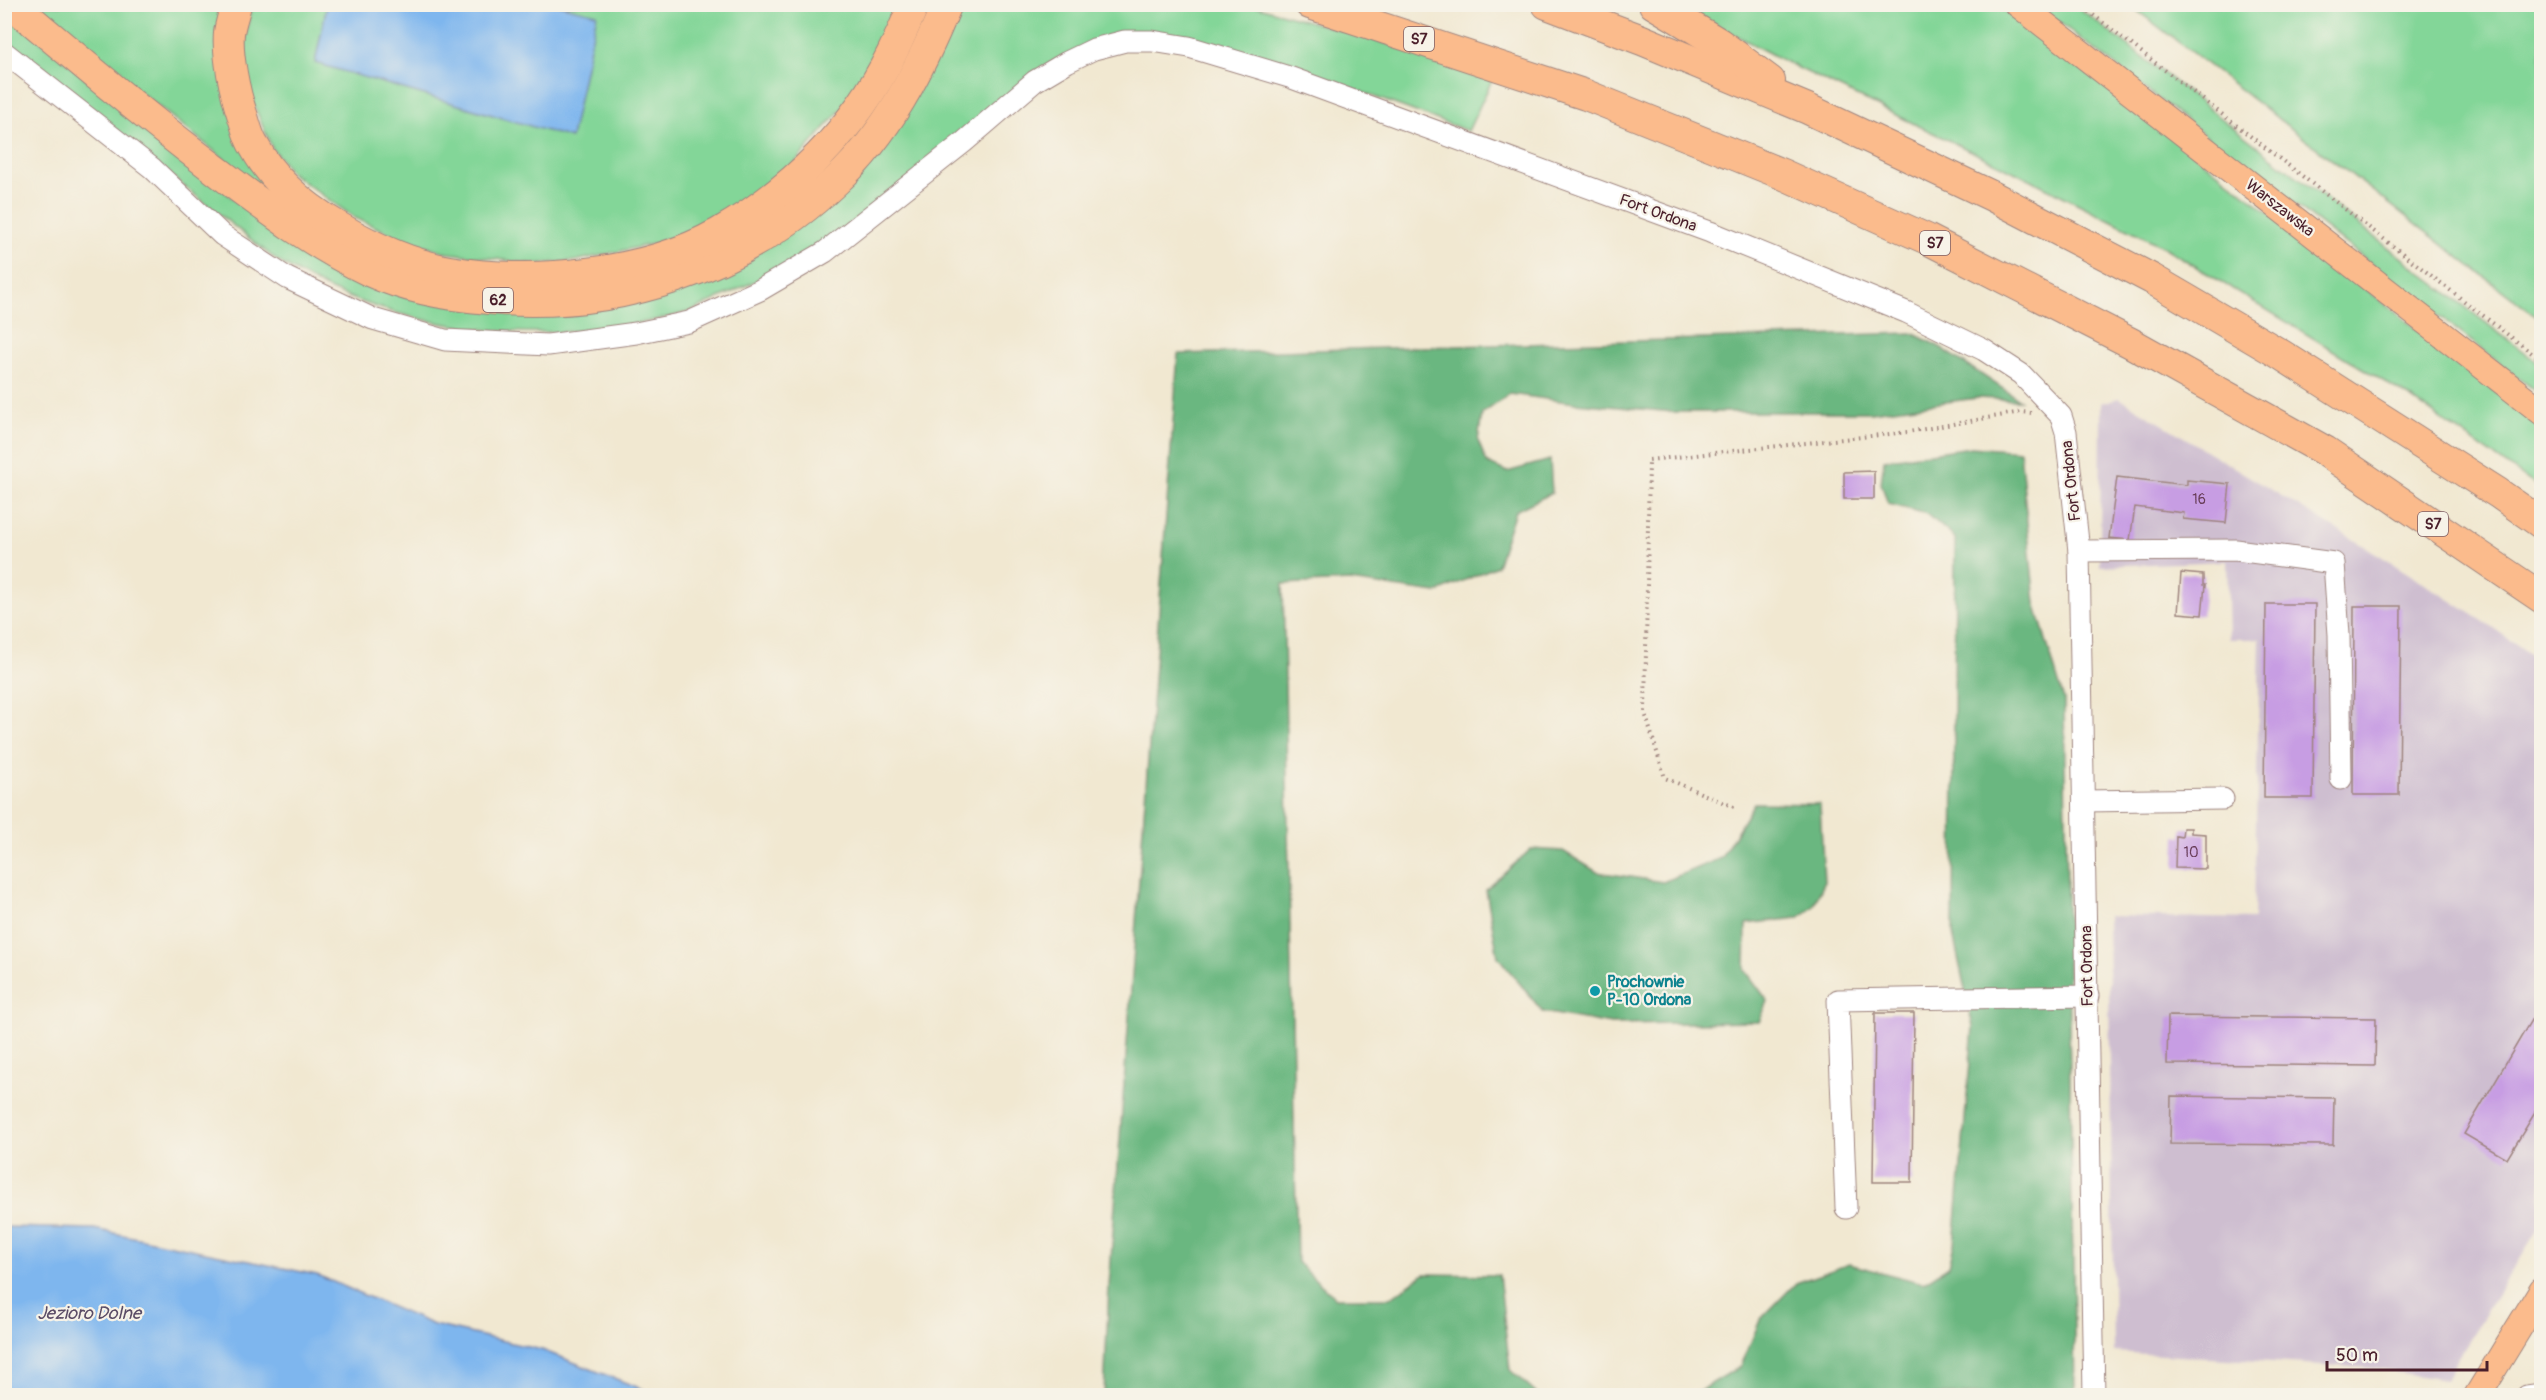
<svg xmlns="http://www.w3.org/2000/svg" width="2546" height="1400" viewBox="0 0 2546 1400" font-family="Pangolin,sans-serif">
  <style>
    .industrial { fill: #cebed0 }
    .green { fill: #83d698; stroke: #667a62; stroke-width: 1.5 }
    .forest { fill: #6ab780; stroke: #5a6b56; stroke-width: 1.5 }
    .water { fill: #7eb6ee; stroke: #646a8c; stroke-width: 1.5 }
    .building { fill: #c79de3 }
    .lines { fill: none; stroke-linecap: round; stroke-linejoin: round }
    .minor-casing { stroke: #9e847e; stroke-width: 23 }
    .major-casing { stroke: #9e847e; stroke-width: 28 }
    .highway-casing { stroke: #9e847e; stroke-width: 32 }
    .path { stroke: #9e847e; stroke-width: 4; stroke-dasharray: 1.5 4.5; stroke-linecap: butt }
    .minor { stroke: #fff; stroke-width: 21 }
    .major { stroke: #fbbb8c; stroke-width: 26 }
    .highway { stroke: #fbbb8c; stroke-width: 30 }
    .culture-dot { fill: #0f9aa8; stroke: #f7f3e8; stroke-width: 2 }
    .labels { text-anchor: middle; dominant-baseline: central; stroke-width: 4.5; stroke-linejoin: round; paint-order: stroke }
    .number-label { font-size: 14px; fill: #693e59 }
    .shield { fill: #f7f3e8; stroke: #7e5f64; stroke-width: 1.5 }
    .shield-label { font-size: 15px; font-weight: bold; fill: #4a1f2b }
    .street-label { font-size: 16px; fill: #4a1f2b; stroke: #f7f3e8 }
    .culture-label { font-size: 16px; font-weight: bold; fill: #0d838f; stroke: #f7f3e8; text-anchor: start }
    .water-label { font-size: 18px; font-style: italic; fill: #5a4c66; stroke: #f7f3e8 }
  </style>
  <rect width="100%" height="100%" fill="#f7f3e8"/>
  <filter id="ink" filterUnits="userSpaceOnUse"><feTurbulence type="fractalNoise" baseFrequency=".0167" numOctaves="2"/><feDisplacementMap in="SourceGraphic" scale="12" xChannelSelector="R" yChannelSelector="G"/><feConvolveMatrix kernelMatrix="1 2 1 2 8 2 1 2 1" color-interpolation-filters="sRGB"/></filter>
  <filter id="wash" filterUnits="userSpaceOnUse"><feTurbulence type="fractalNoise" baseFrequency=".008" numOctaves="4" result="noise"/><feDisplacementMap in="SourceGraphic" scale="24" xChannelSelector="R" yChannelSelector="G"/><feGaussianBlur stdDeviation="1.35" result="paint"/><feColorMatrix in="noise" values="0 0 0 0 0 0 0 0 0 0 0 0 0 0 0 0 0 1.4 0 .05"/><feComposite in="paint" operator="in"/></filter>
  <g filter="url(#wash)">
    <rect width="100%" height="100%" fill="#f1e8d1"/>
    <path class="industrial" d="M2119 398 2384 558 2489 625 2541 662V1224L2445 1380 2371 1368 2114 1352 2108 916 2254 919 2260 639H2229L2227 561 2100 566 2101 403Z"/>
    <g class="green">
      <path d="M31 5H223L217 45 296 216Z"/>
      <path d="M251 5H900L884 41 851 98 793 165 723 215 690 231 657 243 575 261 534 264 448 253 396 236 355 218 291 173 272 148 253 103 247 74 245 44Z"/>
      <path d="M956 5H1252L1392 45 1492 80 1468 131 1323 78 1185 38 1089 44 826 242C795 262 763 278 730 293 716 299 702 307 688 312 570 345 444 338 331 290 313 282 296 271 279 262L5 43 4 11 262 222 303 251 340 270 405 297 797 226Z"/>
      <path d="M1678 5H1996L2187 148 2541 427V489L2411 398 2164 247 2031 180 1790 64Z"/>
      <path d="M2037 5H2075L2525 353 2541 365V395Z"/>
      <path d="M2130 5H2541V320Z"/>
    </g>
    <g class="forest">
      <path d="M1912 333 1940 347 2020 400 1977 398 1870 412H1673L1575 403 1510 394 1482 414 1478 441 1487 463 1507 472 1550 460 1552 493 1515 511 1497 566 1436 593 1350 581 1283 584 1297 1262 1335 1298H1390L1424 1274 1499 1275 1510 1370 1538 1395H1104L1109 1286 1178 354Z"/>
      <path d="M1971 447 2020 451 2035 603 2064 700 2075 1395 1663 1396 1696 1393 1741 1366 1760 1320 1796 1283 1849 1264 1923 1283 1949 1266 1954 1244 1973 1027 1953 934 1955 538 1927 514 1888 504 1881 483 1884 460Z"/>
      <path d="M1754 803 1820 804 1824 883 1813 907 1798 918 1746 924 1745 970 1768 1001 1759 1022 1611 1024 1543 1012 1498 957 1486 890 1531 849 1563 851 1597 872 1663 882 1721 858Z"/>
    </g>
    <g class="water">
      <path d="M555 4 597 14 571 138 315 63 327 5Z"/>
      <path d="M5 1227 94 1229 317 1275 434 1325 542 1350 642 1389 651 1395H5Z"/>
    </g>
    <g id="blocks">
      <g class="building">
        <path d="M1874 471V499H1844V472Z"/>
        <path d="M2117 477 2187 485V480L2230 484 2226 523 2183 519 2184 513 2135 507 2130 540 2109 538Z"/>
        <path d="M2181 573 2203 575V585H2205L2202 615 2178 613Z"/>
        <path d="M2266 604H2315L2313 798H2264Z"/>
        <path d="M2354 606H2401L2399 795H2353Z"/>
        <path d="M2183 828H2191V833L2206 834V869L2175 868 2176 836 2182 837Z"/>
        <path d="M1875 1013H1914L1912 1182H1873Z"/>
        <path d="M2534 1015 2542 1020V1101L2507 1159 2464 1134Z"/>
        <path d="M2168 1016 2376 1018 2375 1066 2167 1064Z"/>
        <path d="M2171 1096 2334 1098 2333 1145 2170 1144Z"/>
      </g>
    </g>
  </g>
  <g filter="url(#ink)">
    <use href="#blocks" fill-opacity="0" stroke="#9e847e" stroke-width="1.5"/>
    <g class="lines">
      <defs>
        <g id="minor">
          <path d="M4 52 152 168 222 235 287 278 373 319 445 340 548 345 636 333 689 322 760 290 825 252 964 142 1035 81 1067 62 1094 49 1125 41H1152L1189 47 1289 77 1710 232 1906 312 1984 350 2021 374 2061 416 2066 432 2079 551 2094 1396"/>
          <path d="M2079 551 2236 550 2334 563 2339 635 2341 779"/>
          <path d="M2084 801 2223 799"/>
          <path d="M1846 1208 1838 1000 2088 996"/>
          <path d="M2527 1396 2542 1394"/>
        </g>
        <g id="major">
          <path d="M2018 4 2542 412"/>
          <path d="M2477 1396 2542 1290"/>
        </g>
        <g id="highway">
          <path d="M12 4C82 63 152 122 225 177 271 212 318 247 371 272 408 289 449 296 489 299 616 311 743 269 836 181 888 133 920 69 947 4"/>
          <path d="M236 4C234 14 230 24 229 33 227 56 235 93 242 114 246 125 248 137 254 146 273 181 303 206 337 226 371 246 409 264 449 271 532 285 645 275 719 233 792 191 855 129 892 53 900 37 907 21 914 4"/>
          <path d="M1310 4 1586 95 1782 174 1927 239 2131 343 2325 451 2542 598"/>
          <path d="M1547 4 1642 40 1808 109 1992 196 2152 279 2280 354 2498 493 2542 524"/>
          <path d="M1654 4 1719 43 1770 81"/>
        </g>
      </defs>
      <use href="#minor" class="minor-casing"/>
      <use href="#major" class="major-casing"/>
      <use href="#highway" class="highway-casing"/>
      <g class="path">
        <path d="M2079 4 2542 361"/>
        <path d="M1734 807 1665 778 1645 713 1649 460 1908 432 2021 412 2031 413"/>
      </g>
      <use href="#minor" class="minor"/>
      <use href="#major" class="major"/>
      <use href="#highway" class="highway"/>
    </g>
  </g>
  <circle class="culture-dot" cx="1595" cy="991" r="6"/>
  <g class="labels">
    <g class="number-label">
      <text x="2199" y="499">16</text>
      <text x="2191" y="852">10</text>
    </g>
    <g class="shield">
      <rect x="1404" y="27" width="30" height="24" rx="4.5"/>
      <rect x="1920" y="231" width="30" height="24" rx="4.5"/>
      <rect x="483" y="288" width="30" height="24" rx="4.5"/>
      <rect x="2418" y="512" width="30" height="24" rx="4.5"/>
    </g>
    <g class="shield-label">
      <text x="1419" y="39">S7</text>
      <text x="1935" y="243">S7</text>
      <text x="498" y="300">62</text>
      <text x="2433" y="524">S7</text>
    </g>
    <g class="street-label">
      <text transform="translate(2280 208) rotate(38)">Warszawska</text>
      <text transform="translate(1658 213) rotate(20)">Fort Ordona</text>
      <text transform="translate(2071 481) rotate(-96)">Fort Ordona</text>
      <text transform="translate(2087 966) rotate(-91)">Fort Ordona</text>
    </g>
    <g class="culture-label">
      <text x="1607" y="982">Prochownie<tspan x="1607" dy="18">P-10 Ordona</tspan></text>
    </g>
    <g class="water-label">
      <text x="89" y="1313">Jezioro Dolne</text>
    </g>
  </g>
  <rect width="2546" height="1400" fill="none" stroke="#f7f3e8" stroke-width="24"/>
  <path d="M2327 1361v9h160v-9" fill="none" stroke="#4a1f2b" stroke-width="3"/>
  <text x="2336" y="1361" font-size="18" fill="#4a1f2b" stroke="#f7f3e8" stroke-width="4.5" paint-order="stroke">50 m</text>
</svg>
